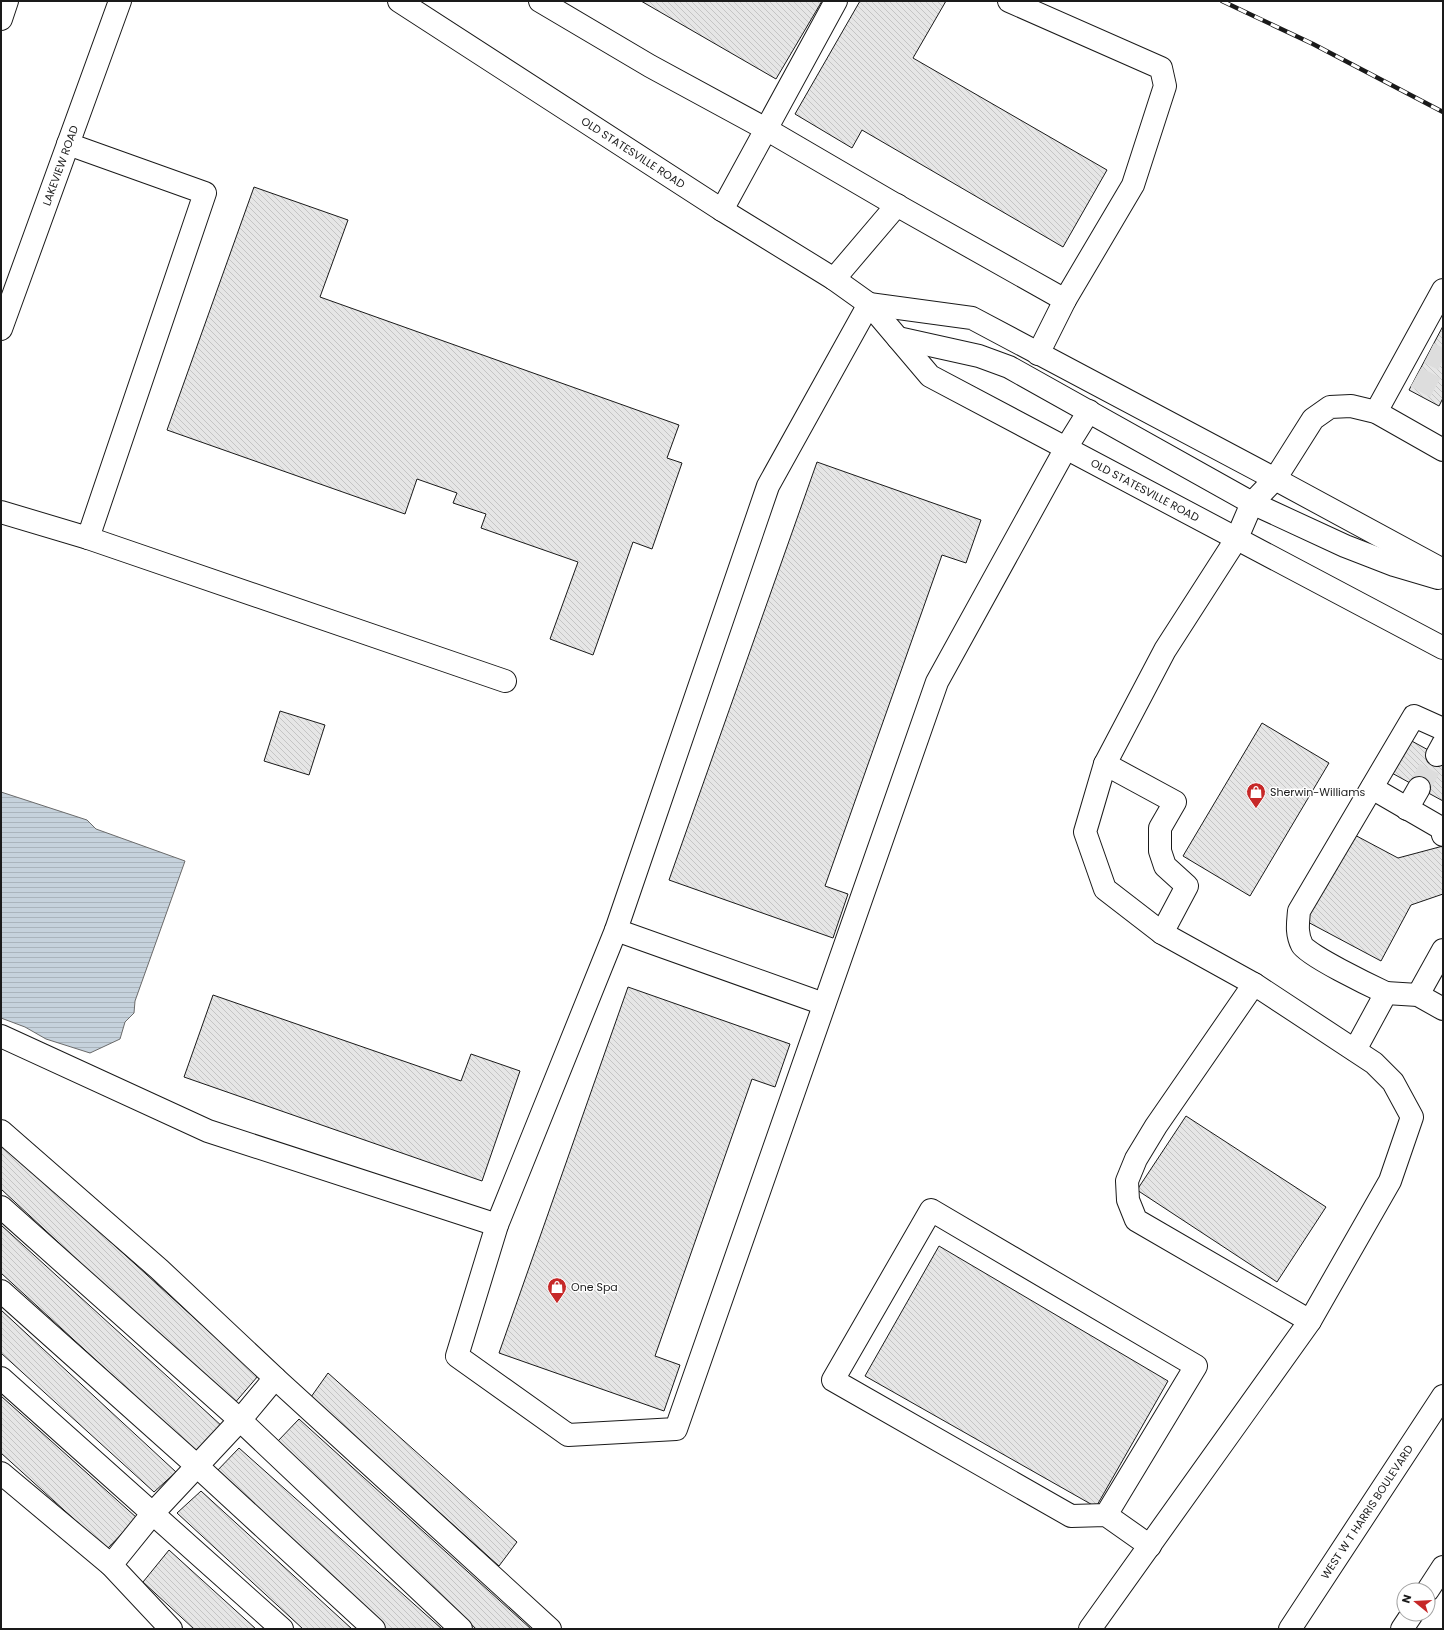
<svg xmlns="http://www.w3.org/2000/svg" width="1444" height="1630" viewBox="0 0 1444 1630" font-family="Poppins,sans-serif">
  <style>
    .water { fill: url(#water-rules); stroke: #6a6a6a }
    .building { fill: url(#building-back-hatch); stroke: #1a1a1a }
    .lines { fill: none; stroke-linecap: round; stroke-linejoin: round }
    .minor-tunnel { stroke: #ddd; stroke-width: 22; stroke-dasharray: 22 11; stroke-linecap: butt }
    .minor-casing { stroke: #1a1a1a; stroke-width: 24 }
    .major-casing { stroke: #1a1a1a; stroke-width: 24 }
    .minor { stroke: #fff; stroke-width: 22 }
    .major { stroke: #fff; stroke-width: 22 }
    .rail-casing { stroke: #1a1a1a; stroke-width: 4.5 }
    .rail { stroke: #fff; stroke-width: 3; stroke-dasharray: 9; stroke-linecap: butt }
    .labels { text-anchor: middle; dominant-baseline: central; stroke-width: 3; stroke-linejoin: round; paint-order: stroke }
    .street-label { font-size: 11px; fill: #1a1a1a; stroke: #fff }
    .poi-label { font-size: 11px; fill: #1a1a1a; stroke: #fff; text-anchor: start }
  </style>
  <defs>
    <pattern id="water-rules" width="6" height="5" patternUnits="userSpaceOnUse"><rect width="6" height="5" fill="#c6d2dc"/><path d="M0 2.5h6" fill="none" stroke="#aab4bc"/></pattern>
    <pattern id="building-back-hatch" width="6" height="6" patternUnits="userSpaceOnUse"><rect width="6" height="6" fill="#e6e6e6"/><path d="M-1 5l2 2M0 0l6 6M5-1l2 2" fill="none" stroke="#c5c5c5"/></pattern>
  </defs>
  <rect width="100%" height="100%" fill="#fff"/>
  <path class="water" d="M1 792 87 820 96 829 185 861 135 1001 134 1013 125 1022 120 1039 90 1053 46 1039 25 1027 1 1018Z"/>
  <g class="building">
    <path d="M641 1H822L776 79Z"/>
    <path d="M860 1H946L913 58 1107 170 1063 247 862 130 852 148 795 114Z"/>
    <path d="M254 187 348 220 320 297 679 425 667 458 682 463 652 549 633 542 593 655 550 639 578 562 481 528 486 514 453 503 457 493 417 479 405 514 167 430Z"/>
    <path d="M1443 326V398L1439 406 1409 390Z"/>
    <path d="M817 462 981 520 966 563 942 555 825 886 848 894 833 938 669 880Z"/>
    <path d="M280 711 325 725 309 775 264 761Z"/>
    <path d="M1262 723 1329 763 1250 896 1183 856Z"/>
    <path d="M1408 739 1443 758V801L1390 772Z"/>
    <path d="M1351 833 1398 858 1443 846V894L1411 905 1381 961 1304 920Z"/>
    <path d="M628 987 790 1044 775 1087 752 1079 655 1356 680 1365 664 1411 499 1353Z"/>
    <path d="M213 995 461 1081 471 1054 520 1071 482 1181 184 1077Z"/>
    <path d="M1186 1116 1326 1207 1277 1282 1137 1190Z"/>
    <path d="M1 1142 258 1376 233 1405 1 1189Z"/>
    <path d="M1 1225 223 1427 195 1451 1 1273Z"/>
    <path d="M939 1246 1168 1381 1096 1507 865 1376Z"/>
    <path d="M1 1310 176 1472 154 1492 1 1353Z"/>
    <path d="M328 1373 517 1542 499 1566 311 1397Z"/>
    <path d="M1 1396 137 1518 107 1549 1 1453Z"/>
    <path d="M299 1419 531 1629H476L277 1442Z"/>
    <path d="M239 1448 442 1629H385L215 1473Z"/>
    <path d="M201 1491 352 1629H303L177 1513Z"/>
    <path d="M169 1550 256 1629H194L143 1582Z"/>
  </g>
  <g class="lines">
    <g class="minor-tunnel">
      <path d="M1429 353 1443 360"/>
      <path d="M1416 377 1443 392"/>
      <path d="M1419 788 1437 755"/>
    </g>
    <defs>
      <g id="minor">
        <path d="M540 1 650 66 766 129 891 202 1065 300 1038 354"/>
        <path d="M1009 1 1161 68 1165 86 1133 185 1065 300"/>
        <path d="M1 19 7 1"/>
        <path d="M722 210 836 1"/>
        <path d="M834 279 897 205"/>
        <path d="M1376 412 1443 290"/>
        <path d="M1 512 88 538 205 193 68 144"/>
        <path d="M88 538 505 681"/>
        <path d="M1437 755 1443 744"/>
        <path d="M1105 764 1175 802 1160 828V851L1165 866 1187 886 1162 933"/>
        <path d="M1372 788 1441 828 1443 835"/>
        <path d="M1407 809 1419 788"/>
        <path d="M1254 984 1156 1126 1136 1159 1127 1181 1128 1200 1136 1220 1310 1321"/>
        <path d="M1386 993C1371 986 1307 955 1302 945 1296 933 1298 923 1299 911L1414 716 1443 729"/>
        <path d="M1418 995 1443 950"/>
        <path d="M824 1004 616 930 768 486 869 304"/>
        <path d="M1 1036 208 1131 497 1225 457 1356 568 1435 676 1429 937 682 1066 448 1089 411"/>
        <path d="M1355 1050 1386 993 1418 995 1443 1009"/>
        <path d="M1 1131 159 1269 275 1378 240 1420 153 1513 111 1565"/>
        <path d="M1 1207 240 1420 461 1629"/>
        <path d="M497 1225 616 930"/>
        <path d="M1 1291 197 1466 374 1629"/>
        <path d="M1 1378 282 1629"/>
        <path d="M275 1378 550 1629"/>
        <path d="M1 1473 111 1565 171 1629"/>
        <path d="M1106 1515 1071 1516 833 1380 931 1210 1196 1366 1106 1515 1150 1546"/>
        <path d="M1090 1629 1310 1321 1390 1181 1412 1117 1393 1082 1374 1063 1254 984 1162 933 1105 889 1085 832 1105 764 1165 650 1237 538 1252 503 1275 479 1313 419 1330 407 1351 406 1376 412 1443 450"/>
      </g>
      <g id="major">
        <path id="s1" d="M399 1 722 210 834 279 869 304 930 376 1443 648"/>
        <path d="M869 304 972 318 1275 479 1443 570"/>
        <path id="s2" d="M1 329 120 1"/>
        <path d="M898 338 979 356 1009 367 1252 503 1345 546 1394 565 1438 578"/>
        <path d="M1428 1590 1443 1567"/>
        <path id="s3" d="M1290 1629 1443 1396"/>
        <path d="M1402 1629 1412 1614"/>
      </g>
    </defs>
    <use href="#minor" class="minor-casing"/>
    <use href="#major" class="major-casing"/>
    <use href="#minor" class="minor"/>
    <use href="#major" class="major"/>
    <defs>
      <path id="rail" d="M1222 1 1313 44 1443 112"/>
    </defs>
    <use href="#rail" class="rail-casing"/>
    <use href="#rail" class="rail"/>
  </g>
  <defs>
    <symbol id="shop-pin" viewBox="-11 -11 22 30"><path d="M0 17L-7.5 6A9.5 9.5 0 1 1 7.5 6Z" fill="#c62828" stroke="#fff"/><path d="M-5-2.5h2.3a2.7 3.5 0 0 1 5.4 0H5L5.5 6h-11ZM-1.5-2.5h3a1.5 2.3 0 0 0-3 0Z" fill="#fff"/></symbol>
  </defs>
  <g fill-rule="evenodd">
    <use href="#shop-pin" x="1245" y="781" width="22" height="30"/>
    <use href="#shop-pin" x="546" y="1276" width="22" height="30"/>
  </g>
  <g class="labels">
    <g class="street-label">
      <text stroke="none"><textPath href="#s1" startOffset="279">OLD STATESVILLE ROAD</textPath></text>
      <text stroke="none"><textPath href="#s2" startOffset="174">LAKEVIEW ROAD</textPath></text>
      <text stroke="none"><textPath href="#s1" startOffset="897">OLD STATESVILLE ROAD</textPath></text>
      <text stroke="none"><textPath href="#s3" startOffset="140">WEST W T HARRIS BOULEVARD</textPath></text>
    </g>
    <g class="poi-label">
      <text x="1270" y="792">Sherwin-Williams</text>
      <text x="571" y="1287">One Spa</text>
    </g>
  </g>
  <rect width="1444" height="1630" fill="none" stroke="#1a1a1a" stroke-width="4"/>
  <g transform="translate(1416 1602) rotate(288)"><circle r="19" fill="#ffffff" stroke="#a3a3a3"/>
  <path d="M0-3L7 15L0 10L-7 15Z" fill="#c62828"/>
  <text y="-6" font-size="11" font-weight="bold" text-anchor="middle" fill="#1a1a1a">N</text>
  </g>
</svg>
